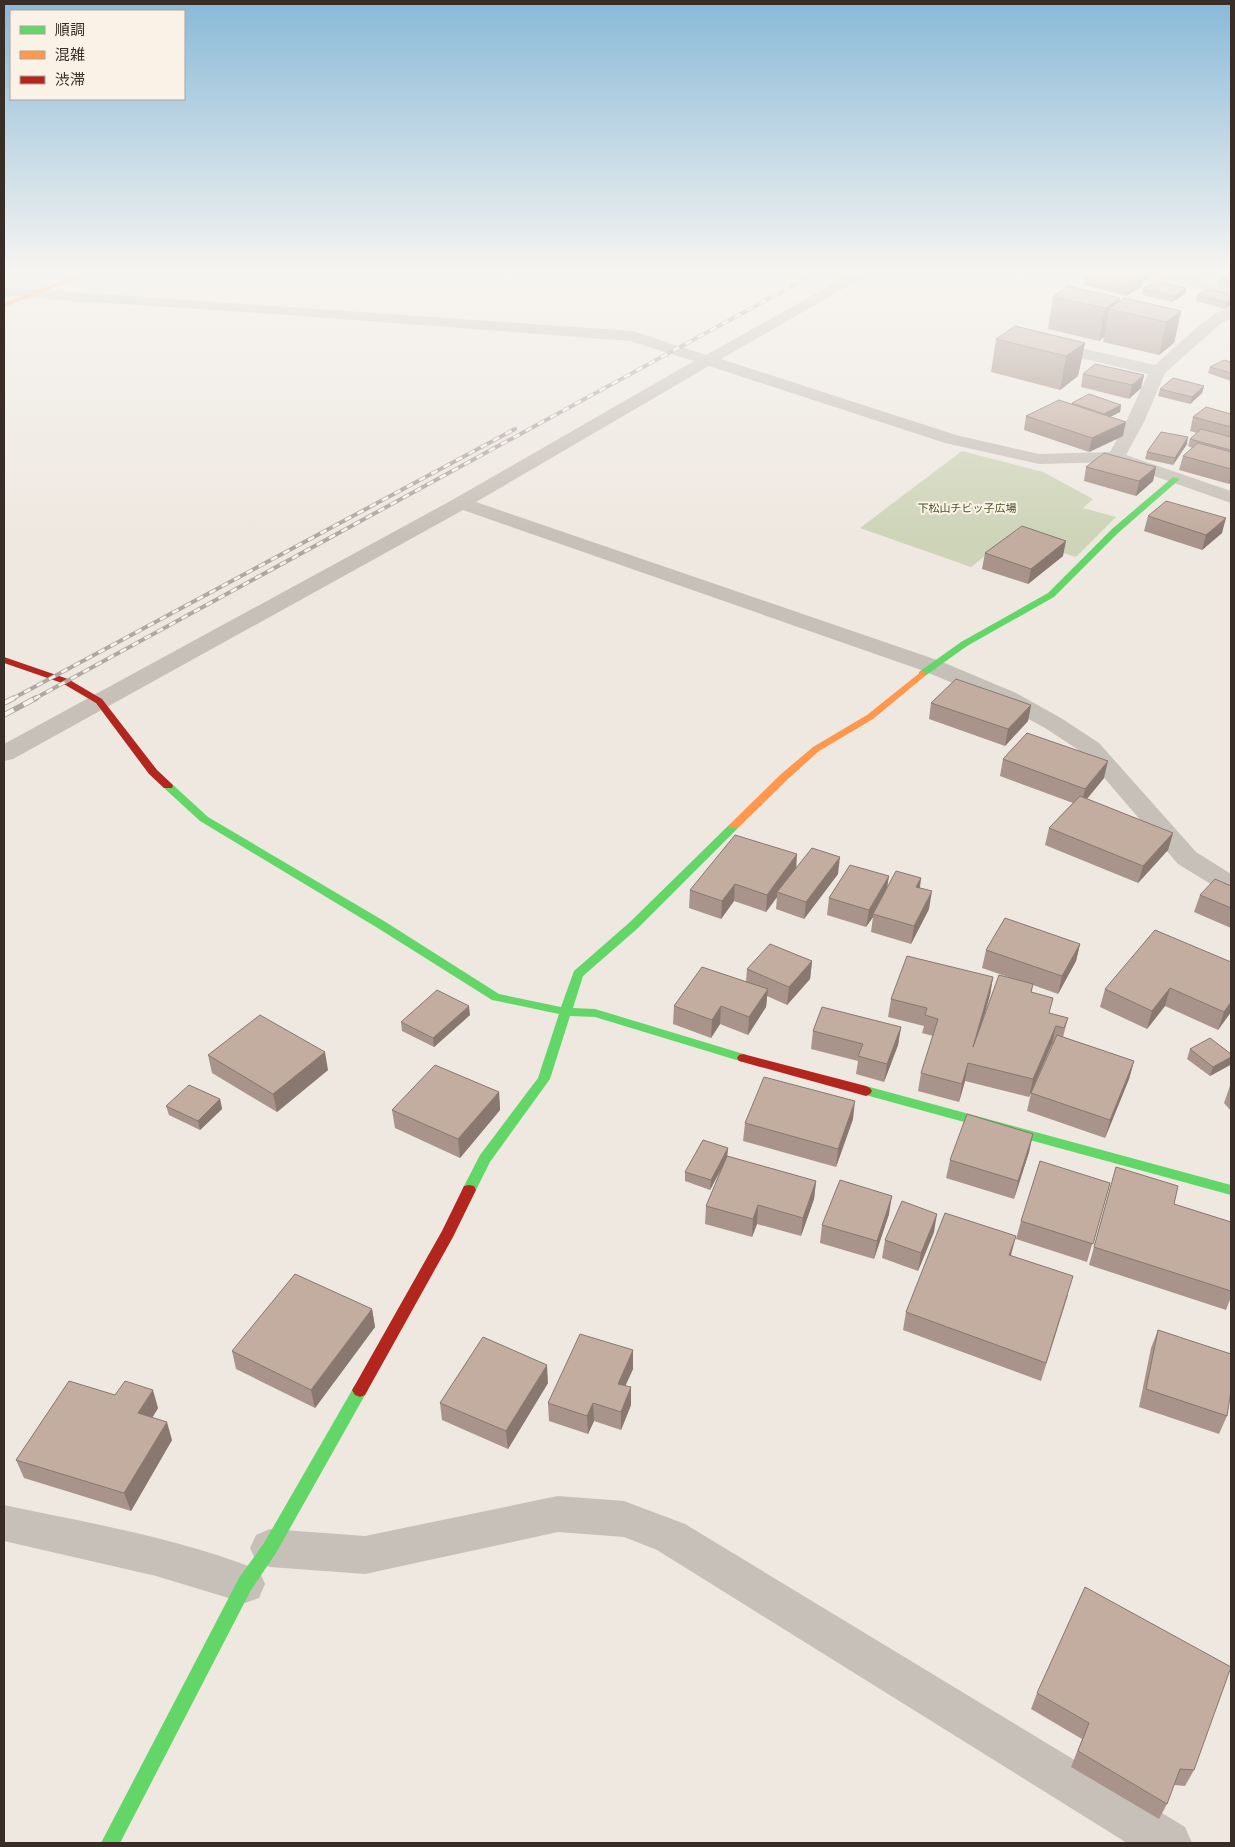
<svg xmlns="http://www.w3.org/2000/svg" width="1235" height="1847" viewBox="0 0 1235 1847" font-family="'Nunito Sans','Noto Sans JP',sans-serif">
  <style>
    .green { fill: #ced4b8 }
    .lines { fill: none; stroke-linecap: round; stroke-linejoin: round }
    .street { fill: #c7c0b8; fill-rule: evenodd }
    .fast { fill: #63d668; fill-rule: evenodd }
    .slow { fill: #ff974d; fill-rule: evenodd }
    .jam { fill: #b3261e; fill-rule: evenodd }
    .rail-far1-casing { stroke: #aea8a3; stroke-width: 4 }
    .rail-casing { stroke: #aea8a3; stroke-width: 5.5 }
    .rail-far1 { stroke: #fbf2e7; stroke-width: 2.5; stroke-dasharray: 7; stroke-linecap: butt }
    .rail { stroke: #fbf2e7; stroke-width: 4; stroke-dasharray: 11; stroke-linecap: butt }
    .wall { fill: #a8948a }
    .shaded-wall { fill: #887870 }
    .building { fill: #c3aca0; stroke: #887870 }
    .labels { text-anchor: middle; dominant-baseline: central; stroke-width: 4; stroke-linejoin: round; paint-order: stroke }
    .far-park-label { font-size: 11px; fill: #455928; stroke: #fbf2e7 }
  </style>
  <rect width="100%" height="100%" fill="#eee8e0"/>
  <path class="green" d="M962 451 1043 472 1093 499 1083 508 1116 517 1076 557 1010 536 971 567 860 528Z"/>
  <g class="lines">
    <g class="street">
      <path d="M849 275H867L721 359 956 435 1039 454 1110 452 1126 422 1148 374 1039 348 1037 345 1039 342 1045 340 1155 365C1173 350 1210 311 1231 307V318L1219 325 1165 373 1144 422 1126 455 1231 491V503L1114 462 1039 464 945 443 709 366 476 502 940 661 1016 693 1061 718 1099 743 1196 852 1231 874V893L1222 891 1178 864 1083 753 1045 728 1000 703 924 671 463 510 13 759 4 761V744L454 499 694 361 630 341 289 315 30 298 4 295V287L632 331 706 355Z"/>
      <path d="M1156 275H1181L1231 288V296L1158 278Z"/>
      <path d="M558 1496 624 1501 685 1524 1185 1827 1192 1843H1127L657 1550 624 1537 558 1532 365 1574 270 1567 256 1561 250 1548 256 1535 270 1529 365 1536Z"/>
      <path d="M4 1505C89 1523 178 1538 259 1570L265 1584 259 1598 245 1603 156 1576 4 1541Z"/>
    </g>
    <g class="fast">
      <path d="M1173 477 1180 479 1118 533 1054 597 967 646 925 676H919V672L961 642 1048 593 1112 529Z"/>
      <path d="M168 783 172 784 208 817 384 921 499 994 561 1007 574 971 630 922 730 824H738L739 826 738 828 638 928 583 976 573 1008 595 1009 747 1055 749 1058 747 1061 743 1062 595 1017 570 1016 550 1079 490 1162 474 1194 469 1195 464 1194 462 1190 480 1155 538 1078 559 1014 492 1000 376 927 200 821 164 788 163 786Z"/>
      <path d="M866 1086 1231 1185V1195L862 1094 860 1091 862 1088Z"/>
      <path d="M360 1383 365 1385 368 1390 365 1395 276 1553 251 1590 120 1843H101L239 1578 264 1543 355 1385Z"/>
    </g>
    <g class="slow">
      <path d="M78 275H87L4 307V303Z"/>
      <path d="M922 671 925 672V676L873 719 819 751 788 779 738 828H730L729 826 730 824 780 775 813 747 867 715Z"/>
    </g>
    <g class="jam">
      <path d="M4 657 68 679 102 699 157 770 172 784 173 786 172 788H164L149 774 96 703 62 683 4 663Z"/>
      <path d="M743 1054 866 1086 870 1088 872 1091 870 1094 866 1096 739 1061 737 1058 739 1055Z"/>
      <path d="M469 1185 474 1186 476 1190 453 1237 365 1395 360 1397 355 1395 352 1390 355 1385 442 1231 464 1186Z"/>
    </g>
    <defs>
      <g id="rail-far1">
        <path d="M12 699 515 429"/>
        <path d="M34 699 812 275"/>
      </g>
      <g id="rail">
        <path d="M4 703 14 698"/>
        <path d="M4 715 36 698"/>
      </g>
    </defs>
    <use href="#rail-far1" class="rail-far1-casing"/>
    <use href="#rail" class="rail-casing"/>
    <use href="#rail-far1" class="rail-far1"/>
    <use href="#rail" class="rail"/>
  </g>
  <g class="wall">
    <path d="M1086 275H1151L1150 278 1143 281 1141 287 1126 296 1084 285Z"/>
    <path d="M1219 275H1231V288L1217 284Z"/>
    <path d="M1186 288 1185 294 1172 302 1142 295 1143 289Z"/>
    <path d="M1197 295H1231V305L1225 309 1196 301Z"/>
    <path d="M1053 297 1119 302 1181 311 1174 343 1159 355 1103 342 1104 337 1099 341 1048 329Z"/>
    <path d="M996 339 1085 343 1078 376 1060 390 991 372Z"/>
    <path d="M1231 362V381L1208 373 1210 367Z"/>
    <path d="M1083 374 1144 375 1141 388 1129 399 1081 387Z"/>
    <path d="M1204 386 1202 393 1190 404 1158 396 1160 389Z"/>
    <path d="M1072 403 1121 405 1120 412 1110 417 1123 436 1089 452 1024 430 1026 416 1072 404Z"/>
    <path d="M1231 414V481L1229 484 1179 470 1183 456 1192 448 1188 446 1190 439 1197 433 1190 431 1193 417Z"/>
    <path d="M1187 444 1173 465 1145 459 1147 452Z"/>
    <path d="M1086 467H1156L1153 481 1136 496 1084 481Z"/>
    <path d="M1148 516 1222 533 1202 550 1144 531Z"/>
    <path d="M985 553 1063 556 1028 584 982 569Z"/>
    <path d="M931 703 1031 705 1028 721 1005 746 929 719Z"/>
    <path d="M1003 759 1104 778 1087 799 1173 833 1168 850 1138 883 1045 845 1049 828 1073 803 1000 776Z"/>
    <path d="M796 868 838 874 804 919 776 909 777 897 766 912 734 901 721 919 689 908 690 890Z"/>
    <path d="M889 876 887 888 921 878 920 888 929 909 911 944 871 932 873 917 866 927 827 915 829 898Z"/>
    <path d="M1231 886V928L1194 912 1200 895Z"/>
    <path d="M1080 944 1076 961 1058 994 1033 985 1031 992 1050 1013 1068 1018 1063 1037 1134 1061 1129 1079 1105 1138 1027 1111 1031 1093 1053 1045 1052 1044 1029 1097 965 1081 959 1102 918 1091 921 1073 933 1036 922 1033 924 1026 888 1017 891 999 993 977 990 995 981 1026 1017 980 982 968 986 950Z"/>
    <path d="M812 961 810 979 787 1005 767 996 766 1007 748 1035 720 1024 711 1038 673 1024 674 1006 746 982 747 969Z"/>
    <path d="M1231 962V1012L1218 1030 1165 1006 1147 1029 1100 1007 1105 989Z"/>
    <path d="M470 1015 434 1047 402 1031 401 1022Z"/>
    <path d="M901 1027 898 1045 884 1082 856 1074 858 1061 811 1049 813 1031Z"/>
    <path d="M1190 1049 1231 1054V1061L1230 1065 1210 1076 1187 1059Z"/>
    <path d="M208 1055 328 1070 277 1112 212 1073Z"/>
    <path d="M1231 1083V1111L1224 1103Z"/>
    <path d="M499 1092 500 1110 460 1158 395 1128 392 1110Z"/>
    <path d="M220 1099 222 1109 200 1130 169 1115 166 1106Z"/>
    <path d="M853 1119 836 1167 743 1141 745 1123Z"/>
    <path d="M1033 1134 1029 1152 1014 1199 946 1178 950 1160Z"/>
    <path d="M728 1148 727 1156 816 1181 814 1199 801 1236 757 1224 752 1237 705 1224 706 1206 725 1162 710 1190 685 1181V1172Z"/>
    <path d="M1110 1183 1087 1262 1016 1239 1021 1221Z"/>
    <path d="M1111 1185 1231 1222V1297L1226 1310 1089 1265Z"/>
    <path d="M889 1214 874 1259 820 1243 822 1225Z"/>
    <path d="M934 1232 918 1271 882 1258 885 1240Z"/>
    <path d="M1011 1255 1068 1295 1041 1381 903 1330 906 1312Z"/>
    <path d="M372 1309 375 1327 315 1408 236 1369 232 1351Z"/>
    <path d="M1158 1330 1227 1416 1219 1434 1139 1407 1151 1348Z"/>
    <path d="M633 1369 625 1386 631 1405 621 1430 594 1421 588 1434 549 1421 548 1403Z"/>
    <path d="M548 1383 508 1449 442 1420 440 1403Z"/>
    <path d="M115 1395 158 1408 152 1418 172 1440 131 1511 24 1478 16 1460Z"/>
    <path d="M1037 1693 1194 1770 1185 1786 1174 1785 1167 1804 1159 1819 1071 1767 1082 1739 1031 1709Z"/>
  </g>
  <g class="shaded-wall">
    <path d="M1141 275H1151L1150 278 1143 281 1141 287 1126 296 1129 283Z"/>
    <path d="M1186 288 1185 294 1172 302 1174 296Z"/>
    <path d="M1120 298 1117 311 1109 309 1104 337 1099 341 1105 308Z"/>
    <path d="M1231 300V305L1225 309 1226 302Z"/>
    <path d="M1181 311 1174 343 1159 355 1166 322Z"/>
    <path d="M1085 343 1078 376 1060 390 1066 356Z"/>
    <path d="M1144 375 1141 388 1129 399 1132 385Z"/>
    <path d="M1204 386 1202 393 1190 404 1192 397Z"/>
    <path d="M1121 405 1120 412 1102 421 1104 414Z"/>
    <path d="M1126 422 1123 436 1089 452 1092 438Z"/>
    <path d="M1188 437 1187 444 1173 465 1175 458Z"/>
    <path d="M1156 467 1153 481 1136 496 1139 481Z"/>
    <path d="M1231 473V481L1229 484Z"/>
    <path d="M1226 518 1222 533 1202 550 1206 535Z"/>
    <path d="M1066 541 1063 556 1028 584 1031 569Z"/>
    <path d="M1031 705 1028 721 1005 746 1008 729Z"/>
    <path d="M1108 761 1104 778 1081 806 1085 789Z"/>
    <path d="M1173 833 1168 850 1138 883 1143 866Z"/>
    <path d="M797 854 796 872 777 892V897L766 912 767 895Z"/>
    <path d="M840 857 838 874 804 919 806 902Z"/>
    <path d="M889 876 886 893 873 914V917L866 927 869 910Z"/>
    <path d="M921 878 918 896 916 887Z"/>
    <path d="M735 884 734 901 721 919 722 901Z"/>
    <path d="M932 891 929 909 911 944 914 926Z"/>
    <path d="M1080 944 1076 961 1058 994 1062 976Z"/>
    <path d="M812 961 810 979 787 1005 789 987Z"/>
    <path d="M993 977 990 995 970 1065 973 1047Z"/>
    <path d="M1170 988 1165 1006 1147 1029 1152 1011Z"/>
    <path d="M768 989 766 1007 748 1035 749 1017Z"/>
    <path d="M1231 1002V1012L1218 1030 1224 1012Z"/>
    <path d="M469 1006 470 1015 434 1047 433 1038Z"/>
    <path d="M721 1006 720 1024 711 1038 712 1020Z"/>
    <path d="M1056 1026 1052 1044 1029 1097 1033 1079Z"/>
    <path d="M901 1027 898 1045 884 1082 887 1064Z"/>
    <path d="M325 1052 328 1070 277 1112 273 1094Z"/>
    <path d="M1231 1057V1061L1230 1065 1210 1076 1213 1067Z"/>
    <path d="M1134 1061 1129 1079 1105 1138 1110 1120Z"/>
    <path d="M968 1063 965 1081 959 1102 962 1084Z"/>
    <path d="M499 1092 500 1110 460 1158 458 1139Z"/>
    <path d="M220 1099 222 1109 200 1130 198 1121Z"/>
    <path d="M855 1101 853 1119 836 1167 838 1149Z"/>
    <path d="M1033 1134 1029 1152 1014 1199 1018 1181Z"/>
    <path d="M728 1148 727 1158 710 1190 711 1180Z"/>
    <path d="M816 1181 814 1199 801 1236 803 1218Z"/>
    <path d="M892 1196 889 1214 874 1259 877 1241Z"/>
    <path d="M758 1205 757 1224 752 1237 753 1219Z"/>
    <path d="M937 1214 934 1232 918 1271 921 1253Z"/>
    <path d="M1016 1236 1011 1255 1005 1273 1009 1255Z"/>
    <path d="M372 1309 375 1327 315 1408 311 1390Z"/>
    <path d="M633 1350V1369L618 1402V1384Z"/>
    <path d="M547 1365 548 1383 508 1449 506 1431Z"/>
    <path d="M631 1387V1405L621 1430V1412Z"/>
    <path d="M153 1390 158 1408 144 1431 138 1413Z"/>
    <path d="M593 1403 594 1421 588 1434 587 1416Z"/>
    <path d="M167 1422 172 1440 131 1511 124 1493Z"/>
  </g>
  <g class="building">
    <path d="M1096 275H1143L1129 283Z"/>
    <path d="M1156 281 1186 288 1174 296 1143 289Z"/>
    <path d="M1068 286 1120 298 1105 308 1053 297Z"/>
    <path d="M1208 289 1231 295V300L1226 302 1197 295Z"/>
    <path d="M1124 298 1181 311 1166 322 1109 309Z"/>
    <path d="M1015 326 1085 343 1066 356 996 339Z"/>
    <path d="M1224 360 1231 362V373L1210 367Z"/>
    <path d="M1095 364 1144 375 1132 385 1083 374Z"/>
    <path d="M1173 378 1204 386 1192 397 1160 389Z"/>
    <path d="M1089 394 1121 405 1104 414 1072 403Z"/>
    <path d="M1059 400 1126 422 1092 438 1026 416Z"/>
    <path d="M1206 407 1231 414V427L1193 417Z"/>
    <path d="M1201 429 1231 437V450L1190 439Z"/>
    <path d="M1161 432 1188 437 1175 458 1147 452Z"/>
    <path d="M1198 443 1231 452V469L1183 456Z"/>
    <path d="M1104 453 1156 467 1139 481 1086 467Z"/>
    <path d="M1166 501 1226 518 1206 535 1148 516Z"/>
    <path d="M1022 526 1066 541 1031 569 985 553Z"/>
    <path d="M956 679 1031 705 1008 729 931 703Z"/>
    <path d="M1027 733 1108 761 1085 789 1003 759Z"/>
    <path d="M1080 796 1173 833 1143 866 1049 828Z"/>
    <path d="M735 835 797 854 767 895 735 884 722 901 690 890Z"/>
    <path d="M812 848 840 857 806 902 777 892Z"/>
    <path d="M850 865 889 876 869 910 829 898Z"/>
    <path d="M896 871 921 878 916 887 932 891 914 926 873 914Z"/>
    <path d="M1215 879 1231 886V908L1200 895Z"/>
    <path d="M1005 918 1080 944 1062 976 986 950Z"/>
    <path d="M1155 930 1231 962V1002L1224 1012 1170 988 1152 1011 1105 989Z"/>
    <path d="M770 944 812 961 789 987 747 969Z"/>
    <path d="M907 956 993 977 973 1047 999 975 1033 984 1031 992 1053 998 1049 1013 1068 1018 1064 1028 1056 1026 1033 1079 968 1063 962 1084 921 1073 938 1019 925 1015 927 1008 891 999Z"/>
    <path d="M702 967 768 989 749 1017 721 1006 712 1020 674 1006Z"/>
    <path d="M437 990 469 1006 433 1038 401 1022Z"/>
    <path d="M822 1007 901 1027 887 1064 858 1056 863 1044 813 1031Z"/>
    <path d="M260 1015 325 1052 273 1094 208 1055Z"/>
    <path d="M1057 1035 1134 1061 1110 1120 1031 1093Z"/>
    <path d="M1210 1038 1231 1054V1057L1213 1067 1190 1049Z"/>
    <path d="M435 1065 499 1092 458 1139 392 1110Z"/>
    <path d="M764 1077 855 1101 838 1149 745 1123Z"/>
    <path d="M189 1085 220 1099 198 1121 166 1106Z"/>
    <path d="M967 1114 1033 1134 1018 1181 950 1160Z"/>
    <path d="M703 1140 728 1148 711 1180 685 1172Z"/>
    <path d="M727 1156 816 1181 803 1218 758 1205 753 1219 706 1206Z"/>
    <path d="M1040 1161 1110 1183 1093 1244 1021 1221Z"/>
    <path d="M1116 1167 1178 1186 1174 1204 1231 1222V1291L1094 1247Z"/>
    <path d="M840 1180 892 1196 877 1241 822 1225Z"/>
    <path d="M902 1201 937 1214 921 1253 885 1240Z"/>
    <path d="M945 1213 1016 1236 1009 1255 1073 1276 1046 1363 906 1312Z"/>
    <path d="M295 1274 372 1309 311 1390 232 1351Z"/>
    <path d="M1158 1330 1231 1354V1391L1227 1416 1146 1389Z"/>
    <path d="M580 1334 633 1350 618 1384 631 1387 621 1412 593 1403 587 1416 548 1403Z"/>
    <path d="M483 1337 547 1365 506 1431 440 1403Z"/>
    <path d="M69 1381 115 1395 125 1381 153 1390 138 1413 167 1422 124 1493 16 1460Z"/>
    <path d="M1085 1587 1231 1667 1194 1770 1180 1769 1167 1804 1078 1751 1089 1723 1037 1693Z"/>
  </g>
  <linearGradient id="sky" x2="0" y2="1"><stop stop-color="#89b9d8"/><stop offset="0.51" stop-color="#f7f5f1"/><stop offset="1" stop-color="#f7f5f1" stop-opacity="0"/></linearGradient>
  <rect width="1235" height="534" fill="url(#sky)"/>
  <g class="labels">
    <g class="far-park-label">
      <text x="967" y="508">下松山チビッ子広場</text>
    </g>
  </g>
  <rect width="1235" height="1847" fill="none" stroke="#382d27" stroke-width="10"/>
  <rect x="10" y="10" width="175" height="90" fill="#fbf2e7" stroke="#ada39a"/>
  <rect x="20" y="26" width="25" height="8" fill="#63d668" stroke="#ada39a"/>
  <text x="55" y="35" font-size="15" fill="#382d27">順調</text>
  <rect x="20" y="51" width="25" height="8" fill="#ff974d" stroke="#ada39a"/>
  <text x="55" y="60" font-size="15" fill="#382d27">混雑</text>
  <rect x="20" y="76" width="25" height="8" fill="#b3261e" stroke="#ada39a"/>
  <text x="55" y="85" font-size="15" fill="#382d27">渋滞</text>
</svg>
